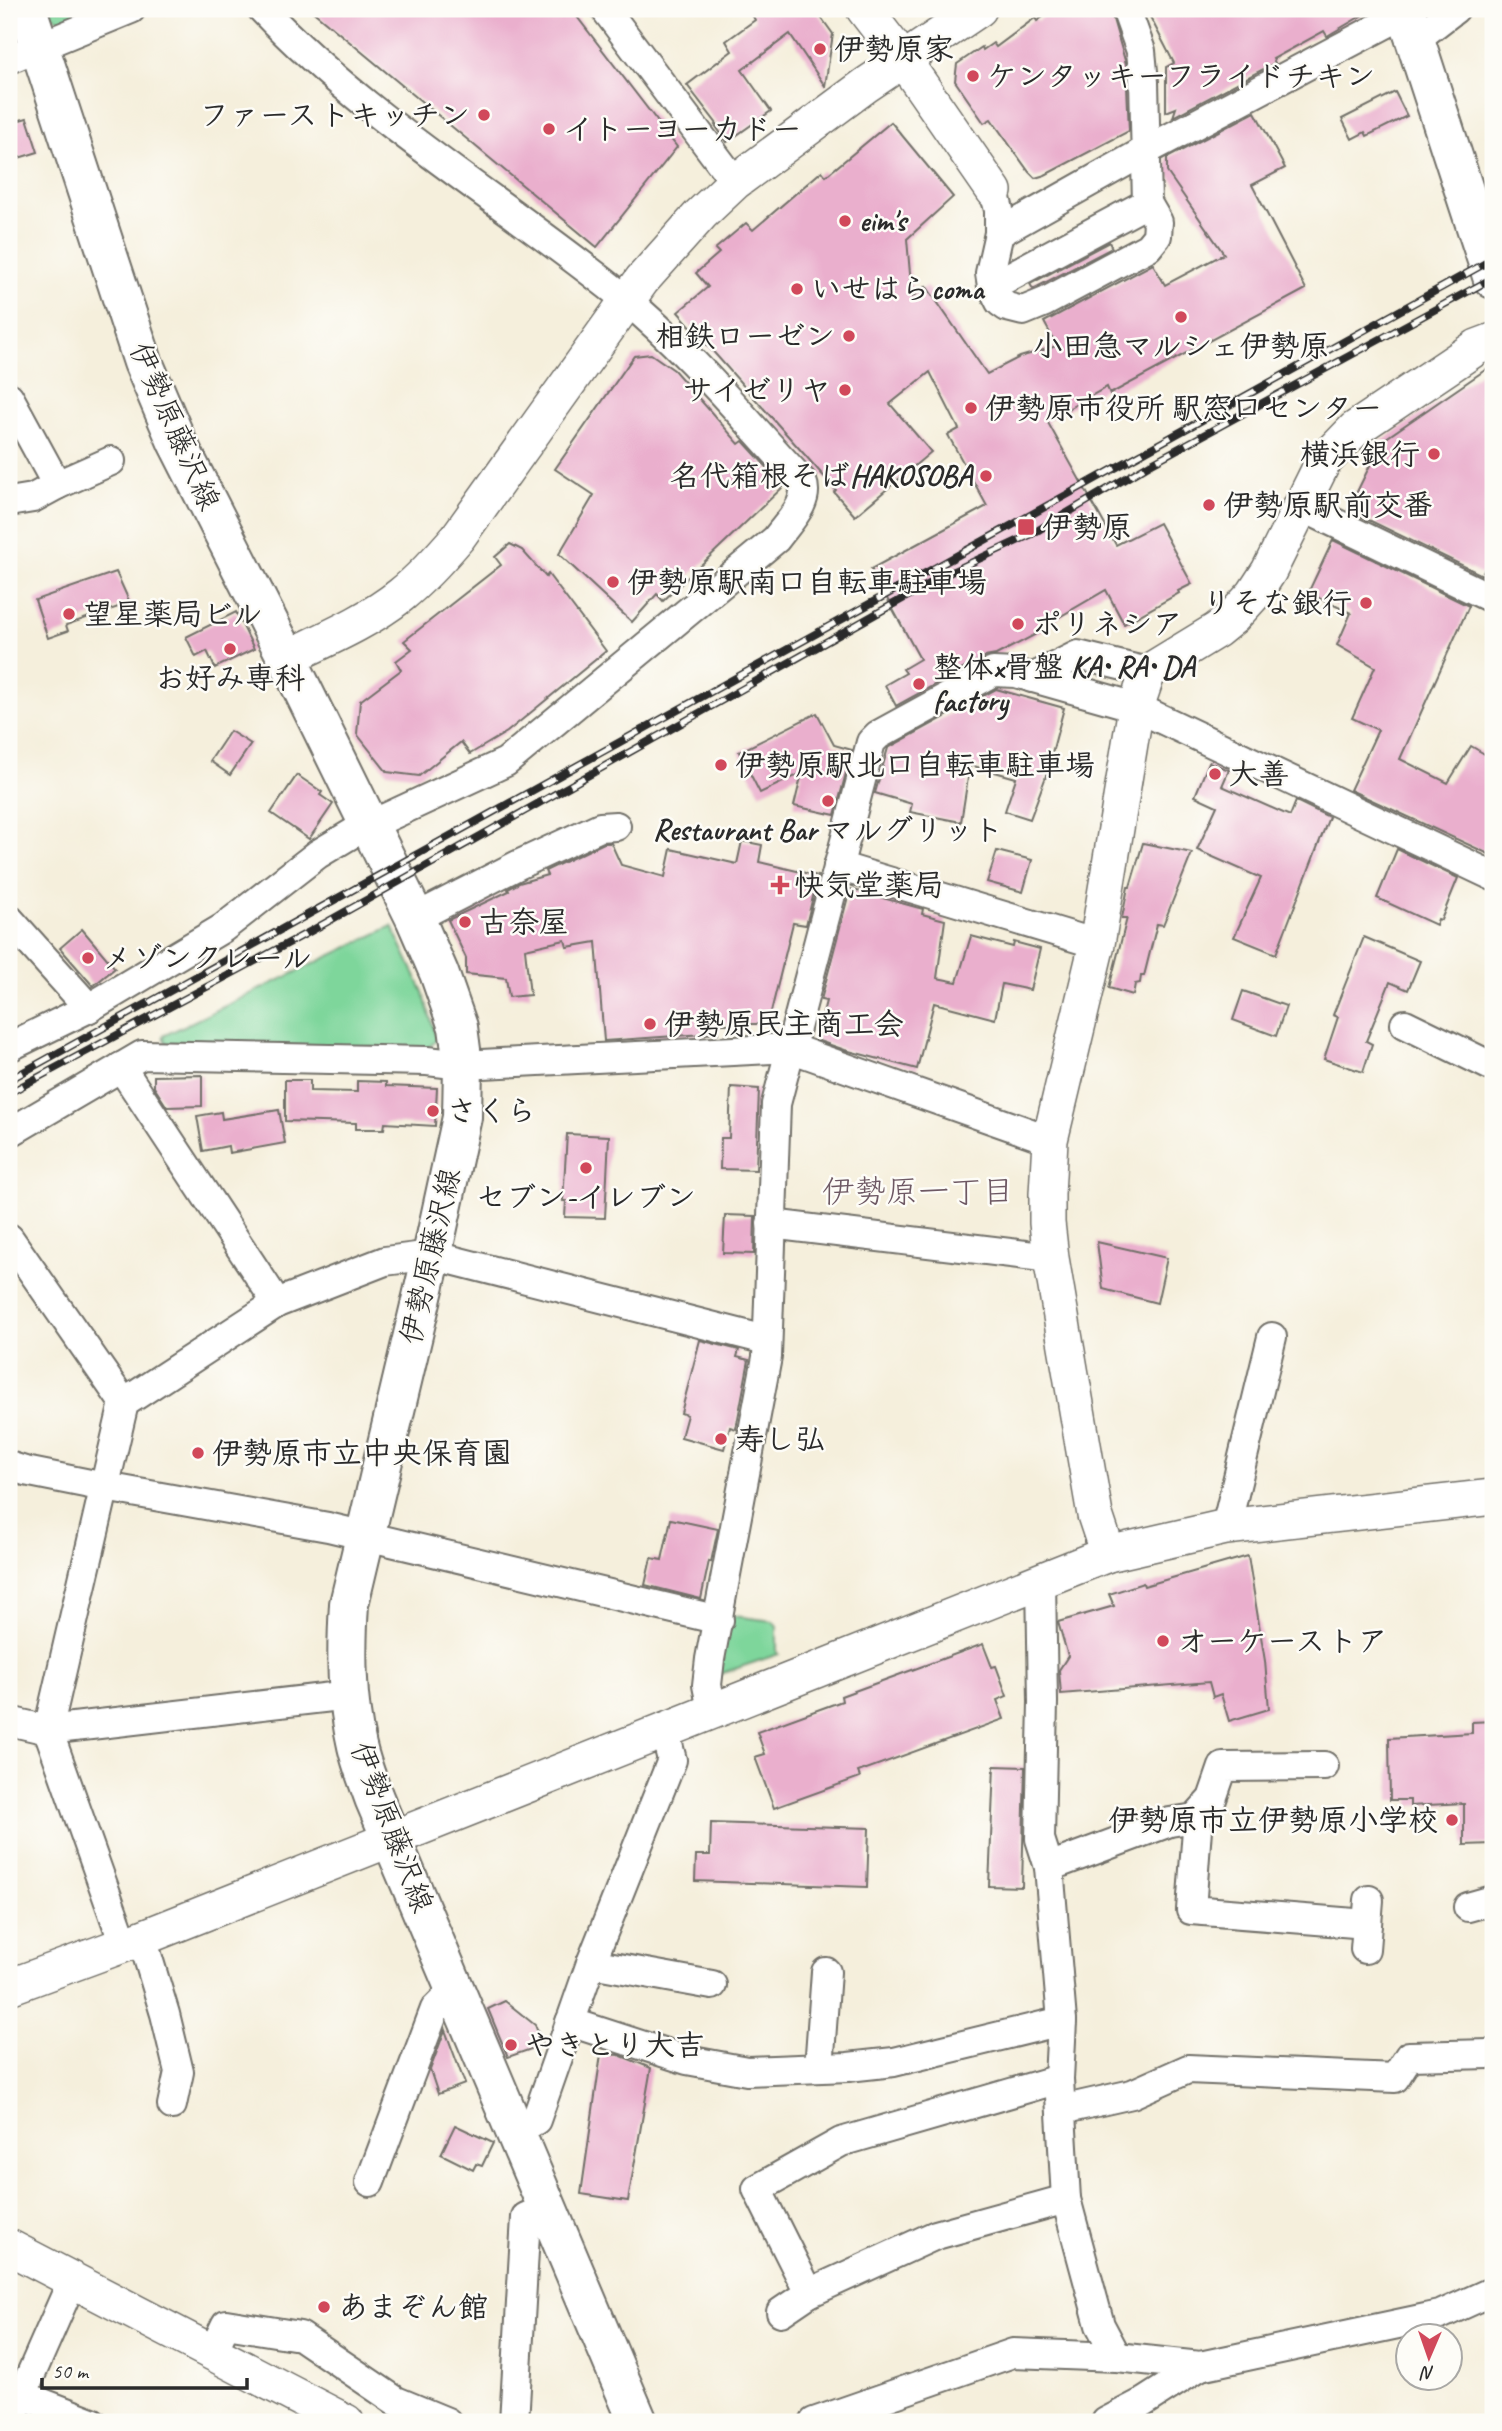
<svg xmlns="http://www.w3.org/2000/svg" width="1502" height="2431" viewBox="0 0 1502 2431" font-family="Caveat,'Klee One',sans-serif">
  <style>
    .green { fill: #7ed69b; stroke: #548063; stroke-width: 2 }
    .building { fill: #eaafcd }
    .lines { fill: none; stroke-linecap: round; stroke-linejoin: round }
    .minor-casing { stroke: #727069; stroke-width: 32 }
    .tertiary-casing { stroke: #727069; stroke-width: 38 }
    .primary-casing { stroke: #727069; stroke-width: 42 }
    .minor { stroke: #fff; stroke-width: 28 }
    .tertiary { stroke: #fff; stroke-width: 35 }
    .primary { stroke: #fff; stroke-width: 38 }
    .rail-casing { stroke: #2b2b2b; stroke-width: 8 }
    .rail { stroke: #fdfcf7; stroke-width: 5; stroke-dasharray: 16; stroke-linecap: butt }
    .poi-dot { fill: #d1495b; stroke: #fdfcf7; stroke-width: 2.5 }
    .labels { text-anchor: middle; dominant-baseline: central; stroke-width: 5; stroke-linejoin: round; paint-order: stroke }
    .poi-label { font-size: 30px; font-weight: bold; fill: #2b2b2b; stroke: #fdfcf7; text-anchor: start }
    .street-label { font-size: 30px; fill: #2b2b2b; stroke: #fdfcf7 }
    .neighbourhood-label { font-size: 32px; fill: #6e5964; stroke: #fdfcf7 }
  </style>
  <rect width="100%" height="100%" fill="#fdfcf7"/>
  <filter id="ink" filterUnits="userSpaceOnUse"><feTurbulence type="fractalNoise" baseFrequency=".0143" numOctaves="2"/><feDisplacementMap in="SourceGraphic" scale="14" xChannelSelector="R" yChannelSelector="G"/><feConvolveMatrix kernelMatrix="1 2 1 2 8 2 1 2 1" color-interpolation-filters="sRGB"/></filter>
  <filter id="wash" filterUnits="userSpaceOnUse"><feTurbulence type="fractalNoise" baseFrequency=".00686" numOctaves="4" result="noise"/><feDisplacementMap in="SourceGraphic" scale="28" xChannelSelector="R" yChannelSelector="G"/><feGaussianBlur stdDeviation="1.57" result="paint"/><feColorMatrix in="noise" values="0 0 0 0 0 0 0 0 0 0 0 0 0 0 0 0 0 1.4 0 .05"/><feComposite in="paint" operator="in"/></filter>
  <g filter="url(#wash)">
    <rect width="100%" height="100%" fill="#f5efdc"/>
    <g class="green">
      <path d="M50 9H90L61 21 52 15Z"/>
      <path d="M392 926 423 992 437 1040 427 1049 166 1043 163 1036Z"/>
      <path d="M726 1615 773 1621 777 1626V1651L779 1654 717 1675Z"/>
    </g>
    <g id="blocks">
      <g class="building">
        <path d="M310 9H571L677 147 597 247Z"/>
        <path d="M749 9H815L833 34 825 86 790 34 742 70 771 111 727 142 715 125 717 124 687 85 732 51 726 41 755 20Z"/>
        <path d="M1054 9H1110L1126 64 1129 131 1045 175 1035 178 1029 172 991 119 984 123 955 81 957 64 982 47 983 50 993 43 996 47 1035 18 1037 21Z"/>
        <path d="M1146 9H1373L1327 36 1324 31 1273 59 1275 63 1173 117 1176 108 1166 112V67L1174 63Z"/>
        <path d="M1395 92 1407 116 1367 136 1365 132 1352 139 1342 119Z"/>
        <path d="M1255 112 1285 168 1252 185 1306 289 1110 394 1107 387 1047 421 1116 545 1159 523 1192 584 1178 591 1179 593 1124 624 1106 590 1044 626 1046 629 996 655 985 657 896 706 885 685 906 673 903 669 920 659 871 569 987 506 948 435 959 429 930 372 890 404 931 452 855 516 834 492 836 490 678 312 708 287 696 273 719 253 715 249 746 223 753 230 822 171 826 176 891 122 953 197 907 239 912 297 926 286 987 374 1020 357 1057 346 1044 322 1153 264 1165 285 1224 254 1167 172V158Z"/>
        <path d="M27 118 38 152 9 161V123Z"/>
        <path d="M1109 242 1112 248 1033 289 1030 284Z"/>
        <path d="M651 354 674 370 739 444 743 441 784 486 663 601 657 594 632 622 559 554 594 495 555 469 634 356Z"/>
        <path d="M1488 368 1493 383V551L1482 575 1348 510 1382 441Z"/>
        <path d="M1333 540 1469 606 1400 759 1448 783 1471 746 1493 759V856L1350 790 1378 730 1352 718 1375 667 1337 645 1351 613 1308 593Z"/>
        <path d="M510 544 522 550 546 577 548 574 606 651 507 732 470 754 461 742 419 776 387 772 357 734 360 701 401 670 396 661 412 649 404 641 501 565 495 557Z"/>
        <path d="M116 572 130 603 66 625 68 631 48 638 35 600Z"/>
        <path d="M236 612 254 649 215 668 207 651 196 657 186 637Z"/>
        <path d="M996 689 1064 708 1045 779 1030 819 1005 811 1016 778 970 765 961 822 910 812 912 804 875 793 888 748Z"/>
        <path d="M817 713 834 745 852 750 835 815 794 806 802 773 760 793 739 752Z"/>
        <path d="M230 731 251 744 230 775 210 761Z"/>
        <path d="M1209 762 1229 770 1222 786 1290 816 1296 801 1329 817 1276 954 1234 937 1261 878 1197 850 1217 806 1195 796Z"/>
        <path d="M297 775 322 792 320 795 333 804 309 839 271 813Z"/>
        <path d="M742 841 762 845 759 862 818 876 806 925 793 923 768 1024H717L718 1033 604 1041 596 942 567 947 565 940 525 949 530 995 509 997 506 978 466 974V958L448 920 509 891 508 889 519 883 547 875 545 871 604 843H611L621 865 665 877 671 849 737 864Z"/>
        <path d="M1143 843 1192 853 1163 925 1157 924 1144 976H1141L1140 983 1135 984 1133 995 1109 988 1127 918H1122L1128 887H1130Z"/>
        <path d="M1397 849 1458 878 1441 920 1438 919 1436 925 1377 898Z"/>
        <path d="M997 851 1032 860 1023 892 987 882Z"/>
        <path d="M850 889 923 909 922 914 945 920 937 978 957 982 971 936 1013 947 1014 942 1040 949 1030 990 1002 984 995 1019 934 1003 917 1069 845 1050 816 1040 826 1001 821 1000Z"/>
        <path d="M82 929 115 968 93 986 60 948Z"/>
        <path d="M1364 937 1420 961 1408 990 1390 982 1366 1041 1372 1044 1363 1072 1324 1059 1338 1017 1333 1015Z"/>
        <path d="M1243 991 1286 1006 1276 1036 1233 1020Z"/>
        <path d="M202 1075V1106L167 1107 154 1087V1076Z"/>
        <path d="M285 1080H310V1091L357 1092V1081L386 1082V1086L437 1088 435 1126 385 1123 384 1129H356V1123L285 1121Z"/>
        <path d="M731 1087 759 1089 756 1170 720 1169 721 1138H729Z"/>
        <path d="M279 1110 285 1143 229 1153 228 1146 203 1151 197 1116 221 1112 222 1119Z"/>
        <path d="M567 1134 609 1136 605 1218 565 1217 566 1201H563Z"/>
        <path d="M725 1215 755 1216 754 1254 723 1253Z"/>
        <path d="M1097 1242 1167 1258 1157 1303 1103 1289Z"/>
        <path d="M700 1340 739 1350 737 1357 749 1360 736 1429 730 1427 724 1449 681 1437 687 1415 681 1413Z"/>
        <path d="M671 1519 718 1529 711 1562 709 1561 701 1599 645 1585 651 1558 662 1560Z"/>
        <path d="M1248 1556 1265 1661 1269 1709 1229 1721 1221 1694 1213 1697 1209 1682 1061 1694 1059 1670 1068 1656 1058 1622 1114 1606 1109 1594 1143 1583 1144 1586Z"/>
        <path d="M983 1644 992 1667 996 1666 1007 1696 997 1700 1004 1719 858 1772 860 1777 774 1808 755 1757 765 1754 757 1732 842 1701 841 1696Z"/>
        <path d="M1493 1721V1844L1464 1845V1803L1410 1806V1800H1390L1389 1738 1472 1733V1722Z"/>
        <path d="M994 1766 1025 1767 1022 1887 989 1886Z"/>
        <path d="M711 1823 869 1828 867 1887 695 1881 696 1855H710Z"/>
        <path d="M505 2001 535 2025 543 2045 508 2057 488 2009Z"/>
        <path d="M445 2030 465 2084 438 2094 430 2070Z"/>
        <path d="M601 2054 619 2055 651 2068 628 2201 581 2194Z"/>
        <path d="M455 2125 493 2143 482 2166 476 2164 473 2170 441 2154Z"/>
      </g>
    </g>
  </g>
  <g filter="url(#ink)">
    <use href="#blocks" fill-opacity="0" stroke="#727069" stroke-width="2"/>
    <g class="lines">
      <defs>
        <g id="minor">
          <path d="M605 9 735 182"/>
          <path d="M1416 39 1455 9"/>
          <path d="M9 59 131 9"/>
          <path d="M994 191 999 210V233L990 273 992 286 1000 302 1007 307 1023 311 1045 302 1148 247 1157 236 1158 222 1147 203 1144 82 1141 51 1126 9"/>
          <path d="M999 233 1145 151 1406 13"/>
          <path d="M992 286 1147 203"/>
          <path d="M9 397 57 485 33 498 9 502"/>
          <path d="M57 485 111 461"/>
          <path d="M1300 506 1493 599"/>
          <path d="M1032 678 1078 655 1148 672"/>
          <path d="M838 866 1097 944"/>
          <path d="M415 918 518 865 600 827 616 826"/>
          <path d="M9 919 89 1008"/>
          <path d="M1405 1024 1493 1067"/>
          <path d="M9 1047 89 1008 223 928 318 854 353 833 506 762 776 539C788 522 811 502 802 481 744 419 689 351 624 298 504 201 368 121 262 9"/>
          <path d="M121 1067 277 1303"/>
          <path d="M9 1133 142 1055 427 1061 463 1065 790 1048 1050 1140"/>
          <path d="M771 1224 1051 1258"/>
          <path d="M9 1238 124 1403"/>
          <path d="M9 1466 25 1471 105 1487 328 1527 719 1620"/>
          <path d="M1226 1527 1272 1337"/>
          <path d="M1041 1580 1043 1702 1040 1839 1049 1867 1062 2021 1059 2079 1066 2199 1100 2325 1117 2357"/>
          <path d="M712 1710 707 1685 710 1659 767 1357 776 1104 871 742 878 735 993 672 1016 673 1136 707 1493 876"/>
          <path d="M9 1721 48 1730 349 1695"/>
          <path d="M1195 1818 1212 1799 1223 1767 1324 1766"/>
          <path d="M1049 1867 1170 1822 1195 1818 1197 1829 1191 1910 1367 1924"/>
          <path d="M1468 1907 1493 1900"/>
          <path d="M142 1938 165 2014 179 2072 172 2105"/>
          <path d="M124 1944 48 1730 124 1403 277 1303 385 1261 432 1255 766 1340"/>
          <path d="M1365 1949 1369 1900"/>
          <path d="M591 1963 712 1985"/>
          <path d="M570 2022 687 2060 747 2071 848 2067 894 2062 1062 2021"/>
          <path d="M819 2068 826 1972"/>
          <path d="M1061 2110 1132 2094 1188 2069 1395 2078 1409 2056 1490 2054"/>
          <path d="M515 2132 536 2120 591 1963 672 1760 664 1729"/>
          <path d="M370 2182 435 2009 455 1989"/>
          <path d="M809 2293 757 2189 841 2142 1059 2079"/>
          <path d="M781 2312 809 2293 936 2235 1066 2199"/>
          <path d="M212 2353 226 2324 300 2336 396 2401 447 2422"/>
          <path d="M9 2390 92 2422"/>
          <path d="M10 2422 72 2281"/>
          <path d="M514 2422 526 2217 547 2208"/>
          <path d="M814 2422 1013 2353 1117 2357 1200 2366 1440 2315 1493 2291"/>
          <path d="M1106 2422 1144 2402 1200 2366"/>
        </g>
        <g id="tertiary">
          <path d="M864 9 904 61 994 191"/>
          <path d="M287 658C326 639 367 622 401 595 422 578 440 558 458 537L642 280 701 214 735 182 866 85 979 9"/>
          <path d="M1108 1554 1095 1515 1051 1258 1047 1223V1194L1050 1140 1097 944 1136 707 1148 672 1217 630 1233 617 1254 594 1269 571 1323 462 1355 429 1477 347 1493 341"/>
          <path d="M9 1987 142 1938 1108 1554 1226 1527 1493 1497"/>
          <path d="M9 2247 346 2422"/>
        </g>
        <g id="primary">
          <path d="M27 9 143 362 177 442 291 666 415 918 439 973 458 1027 463 1065 462 1117 432 1255 349 1604C346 1652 346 1699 357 1746 361 1764 368 1781 374 1798L638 2422"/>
          <path d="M1405 9 1493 279"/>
        </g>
      </defs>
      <use href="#minor" class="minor-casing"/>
      <use href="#tertiary" class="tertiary-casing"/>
      <use href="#primary" class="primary-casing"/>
      <use href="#minor" class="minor"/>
      <use href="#tertiary" class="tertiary"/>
      <use href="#primary" class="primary"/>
      <defs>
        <g id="rail">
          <path d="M9 1080 1493 259"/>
          <path d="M9 1093 311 931 947 574 1030 535 1150 464 1493 278"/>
        </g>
      </defs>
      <use href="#rail" class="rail-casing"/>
      <use href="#rail" class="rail"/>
    </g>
  </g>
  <g class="poi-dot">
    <circle cx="820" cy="49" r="7"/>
    <circle cx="973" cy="76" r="7"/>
    <circle cx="484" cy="115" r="7"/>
    <circle cx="549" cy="129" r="7"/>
    <circle cx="845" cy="221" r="7"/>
    <circle cx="797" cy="289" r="7"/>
    <circle cx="1181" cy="317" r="7"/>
    <circle cx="849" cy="336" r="7"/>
    <circle cx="845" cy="390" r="7"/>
    <circle cx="971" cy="408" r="7"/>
    <circle cx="1434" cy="454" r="7"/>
    <circle cx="986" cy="476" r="7"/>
    <circle cx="1209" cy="505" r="7"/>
    <rect x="1017" y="518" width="18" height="18" rx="3.5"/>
    <circle cx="613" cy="582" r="7"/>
    <circle cx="1366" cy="603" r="7"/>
    <circle cx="69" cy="614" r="7"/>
    <circle cx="1018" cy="624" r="7"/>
    <circle cx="230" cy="649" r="7"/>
    <circle cx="919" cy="684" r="7"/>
    <circle cx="721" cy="765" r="7"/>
    <circle cx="1215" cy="774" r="7"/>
    <circle cx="828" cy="801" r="7"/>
    <path d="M776.5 874.5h7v7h7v7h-7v7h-7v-7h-7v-7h7z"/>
    <circle cx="465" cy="922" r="7"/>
    <circle cx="88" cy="958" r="7"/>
    <circle cx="650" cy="1024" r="7"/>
    <circle cx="433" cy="1111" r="7"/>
    <circle cx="586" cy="1168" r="7"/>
    <circle cx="721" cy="1439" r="7"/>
    <circle cx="198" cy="1453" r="7"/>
    <circle cx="1163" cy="1641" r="7"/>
    <circle cx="1452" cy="1820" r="7"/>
    <circle cx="511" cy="2045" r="7"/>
    <circle cx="324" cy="2307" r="7"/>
  </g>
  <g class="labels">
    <g class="poi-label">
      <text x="834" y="49">伊勢原家</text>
      <text x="987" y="76">ケンタッキーフライドチキン</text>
      <text x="470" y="115" text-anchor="end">ファーストキッチン</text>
      <text x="563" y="129">イトーヨーカドー</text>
      <text x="859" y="221">eim's</text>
      <text x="811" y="289">いせはらcoma</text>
      <text x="835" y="336" text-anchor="end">相鉄ローゼン</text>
      <text x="1181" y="346" text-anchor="middle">小田急マルシェ伊勢原</text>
      <text x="831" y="390" text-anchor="end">サイゼリヤ</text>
      <text x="985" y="408">伊勢原市役所 駅窓口センター</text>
      <text x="1420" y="454" text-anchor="end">横浜銀行</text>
      <text x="972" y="476" text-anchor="end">名代箱根そばHAKOSOBA</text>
      <text x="1223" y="505">伊勢原駅前交番</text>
      <text x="1042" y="527">伊勢原</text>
      <text x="627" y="582">伊勢原駅南口自転車駐車場</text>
      <text x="1352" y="603" text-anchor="end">りそな銀行</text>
      <text x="83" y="614">望星薬局ビル</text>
      <text x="1032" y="624">ポリネシア</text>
      <text x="933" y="667">整体x骨盤 KA･RA･DA<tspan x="933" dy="34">factory</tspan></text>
      <text x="230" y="678" text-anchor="middle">お好み専科</text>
      <text x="735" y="765">伊勢原駅北口自転車駐車場</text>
      <text x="1229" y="774">大善</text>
      <text x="828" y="830" text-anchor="middle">Restaurant Bar マルグリット</text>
      <text x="794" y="885">快気堂薬局</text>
      <text x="479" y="922">古奈屋</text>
      <text x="102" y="958">メゾンクレール</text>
      <text x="664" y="1024">伊勢原民主商工会</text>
      <text x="447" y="1111">さくら</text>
      <text x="586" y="1197" text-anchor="middle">セブン-イレブン</text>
      <text x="735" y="1439">寿し弘</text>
      <text x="212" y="1453">伊勢原市立中央保育園</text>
      <text x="1177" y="1641">オーケーストア</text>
      <text x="1438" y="1820" text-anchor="end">伊勢原市立伊勢原小学校</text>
      <text x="525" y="2045">やきとり大吉</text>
      <text x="338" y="2307">あまぞん館</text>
    </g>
    <g class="street-label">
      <text transform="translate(175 426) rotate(66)">伊勢原藤沢線</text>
      <text transform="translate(430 1256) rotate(-77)">伊勢原藤沢線</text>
      <text transform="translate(392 1827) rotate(69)">伊勢原藤沢線</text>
    </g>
    <g class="neighbourhood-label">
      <text x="918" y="1191">伊勢原一丁目</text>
    </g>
  </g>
  <rect width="1502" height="2431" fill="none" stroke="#fdfcf7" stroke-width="35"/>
  <g transform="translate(1429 2357) rotate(182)"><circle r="33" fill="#fdfcf7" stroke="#a9a8a5" stroke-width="2"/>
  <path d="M0-5L12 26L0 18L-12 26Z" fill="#d1495b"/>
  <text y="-10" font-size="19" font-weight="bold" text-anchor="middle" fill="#2b2b2b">N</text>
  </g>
  <path d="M42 2378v10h205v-10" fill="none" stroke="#2b2b2b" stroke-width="3.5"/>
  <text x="52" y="2378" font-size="21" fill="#2b2b2b" stroke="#fdfcf7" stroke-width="5" paint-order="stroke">50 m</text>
</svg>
